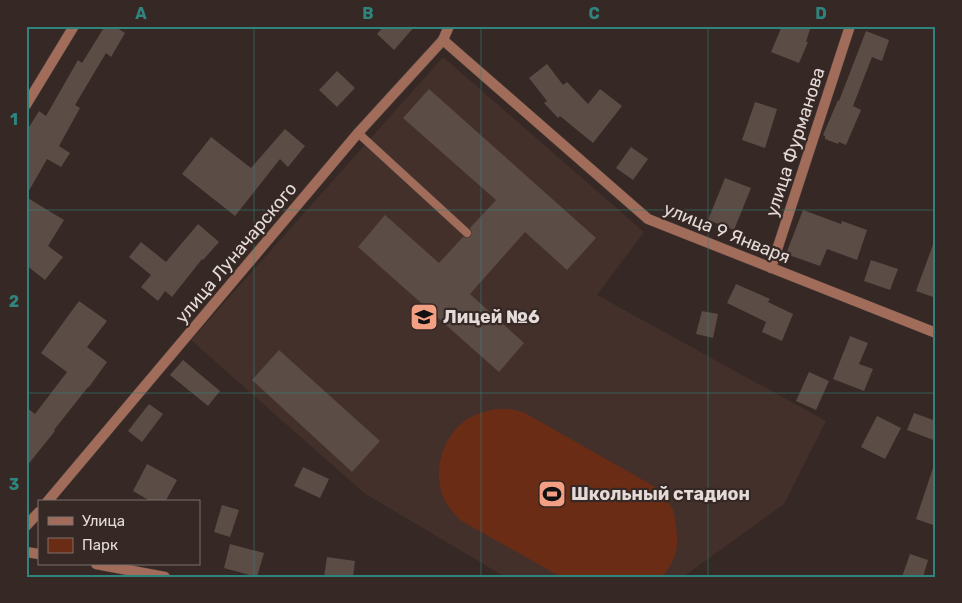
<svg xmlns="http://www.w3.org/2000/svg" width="962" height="603" viewBox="0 0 962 603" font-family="Rubik,sans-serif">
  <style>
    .built { fill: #43302a }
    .green { fill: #6b2c16 }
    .building { fill: #5b4c46 }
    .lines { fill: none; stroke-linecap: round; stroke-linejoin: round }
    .lane-casing { stroke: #524541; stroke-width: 9 }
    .street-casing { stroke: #524541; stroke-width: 11 }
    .lane { stroke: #a16c5a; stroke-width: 8 }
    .street { stroke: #a16c5a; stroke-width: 10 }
    .grid { fill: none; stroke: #2f857e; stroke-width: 1; stroke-opacity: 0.55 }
    .labels { text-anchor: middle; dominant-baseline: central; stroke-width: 4.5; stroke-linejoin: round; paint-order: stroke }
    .street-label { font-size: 18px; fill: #e4dbd8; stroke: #362824 }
    .poi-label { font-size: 18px; font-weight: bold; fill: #e4dbd8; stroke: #362824; text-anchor: start }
    .neatline { fill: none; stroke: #2f857e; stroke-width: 2 }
    .grid-label { font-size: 16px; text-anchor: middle; font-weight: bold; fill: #2f857e }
  </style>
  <rect width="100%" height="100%" fill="#362824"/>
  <path class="built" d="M443 57 644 232 597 295 826 421 784 504 683 577H505L364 493 191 340Z"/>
  <path class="green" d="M496 409H510L523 412 657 488C663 495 669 502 673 510 674 514 675 518 675 522 680 545 677 558 662 577H561L460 520C454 514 449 508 445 501 431 473 442 433 471 417 479 413 487 411 496 409Z"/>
  <g class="building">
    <path d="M105 26H114L125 33 111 57 106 53 75 105 80 108 59 146 70 153 61 167 47 159 26 196V132L39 111 46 116 78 60 82 63Z"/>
    <path d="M384 26H415L394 50 377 34Z"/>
    <path d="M782 26H811L806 42H808L799 63 771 52Z"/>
    <path d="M866 31 889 40 882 61 872 57 853 106 861 110 846 145 839 142 838 144 825 139V136L823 135 838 100 839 101Z"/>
    <path d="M547 64 563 85 567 82 588 104 600 89 622 106 593 143 560 116 558 118 544 103 547 101 529 78Z"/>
    <path d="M337 71 355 88 337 107 319 90Z"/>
    <path d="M429 89 596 238 567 270 525 232 470 294 524 343 499 372 358 247 385 215 439 263 463 237 468 238 471 236 472 232 470 228 496 200 403 118Z"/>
    <path d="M755 102 777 109 765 148 742 140Z"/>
    <path d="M285 129 305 146 288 167 280 159 235 216 182 174 211 137 251 168Z"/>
    <path d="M631 147 648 159 633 180 616 168Z"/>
    <path d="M725 178 751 188 734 230 708 220Z"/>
    <path d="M26 197 64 220 48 246 63 257 45 280 26 265Z"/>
    <path d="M803 210 841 224 842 221 867 230 857 260 827 249 820 266 786 254Z"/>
    <path d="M198 224 219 242 203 260 202 259 172 297 165 291 158 301 141 287 151 275 129 257 141 242 166 262Z"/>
    <path d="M934 242H936V298L916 291Z"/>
    <path d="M871 260 898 269 890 290 864 281Z"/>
    <path d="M736 284 770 299 768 302 793 314 782 341 762 332 766 322 727 303Z"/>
    <path d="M79 301 107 321 87 347 107 362 89 387H88L54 430 55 431 26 467V407L35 414 67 372 41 353Z"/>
    <path d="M702 311 718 314 713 338 696 334Z"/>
    <path d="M850 336 868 343 859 364 873 369 864 391 833 379Z"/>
    <path d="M279 350 380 441 352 472 252 380Z"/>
    <path d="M183 360 220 391 208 406 170 375Z"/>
    <path d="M809 372 829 381 816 410 796 401Z"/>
    <path d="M149 404 163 414 142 442 128 431Z"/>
    <path d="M914 413 936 421V441L907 430Z"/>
    <path d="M877 416 901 428 885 459 861 447Z"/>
    <path d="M147 464 177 480 165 502H152L133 491Z"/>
    <path d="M303 467 329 479 320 498 294 486Z"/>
    <path d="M933 468H936V526L916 519Z"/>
    <path d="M222 505 239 510 230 537 214 532Z"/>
    <path d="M230 544 264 553 257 577 224 568Z"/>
    <path d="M910 554 928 560 923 577H902Z"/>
    <path d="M327 557 355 561 353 577H324Z"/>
  </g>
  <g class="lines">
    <defs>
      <path id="lane" d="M358 133 467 233"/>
      <g id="street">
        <path d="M443 40 648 219 936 333"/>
        <path d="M26 105 74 26"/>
        <path d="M771 268 850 26"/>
        <path d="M47 502 358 133 443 40 449 26"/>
        <path d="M26 526 39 512"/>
        <path d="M26 552 39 554"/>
        <path d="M96 564 165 577"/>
      </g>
    </defs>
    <use href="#lane" class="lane-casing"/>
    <use href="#street" class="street-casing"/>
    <use href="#lane" class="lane"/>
    <use href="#street" class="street"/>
  </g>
  <path class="grid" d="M254 26V577M481 26V577M708 26V577M26 210H936M26 393H936"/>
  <defs>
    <symbol id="school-square" viewBox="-11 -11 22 22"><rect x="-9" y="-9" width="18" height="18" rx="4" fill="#f39f83" stroke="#362824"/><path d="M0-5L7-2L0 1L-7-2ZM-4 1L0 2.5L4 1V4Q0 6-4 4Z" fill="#111"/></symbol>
    <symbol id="stadium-square" viewBox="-11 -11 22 22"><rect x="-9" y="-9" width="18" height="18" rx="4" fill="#f39f83" stroke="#362824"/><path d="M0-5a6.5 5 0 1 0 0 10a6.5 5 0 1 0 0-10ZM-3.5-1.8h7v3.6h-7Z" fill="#111"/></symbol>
  </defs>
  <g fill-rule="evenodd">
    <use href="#school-square" x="408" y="301" width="32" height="32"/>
    <use href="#stadium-square" x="536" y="478" width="32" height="32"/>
  </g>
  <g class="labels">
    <g class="street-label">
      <text transform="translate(795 142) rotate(-72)">улица Фурманова</text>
      <text transform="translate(727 233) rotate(22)">улица 9 Января</text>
      <text transform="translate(236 253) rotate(-50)">улица Луначарского</text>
    </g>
    <g class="poi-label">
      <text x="443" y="317">Лицей №6</text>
      <text x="571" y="494">Школьный стадион</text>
    </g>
  </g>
  <rect width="962" height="603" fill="none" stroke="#362824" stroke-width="55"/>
  <rect x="38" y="500" width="162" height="65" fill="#362824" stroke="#7c706c"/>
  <rect x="48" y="517" width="25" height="8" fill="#a16c5a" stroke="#7c706c"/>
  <text x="82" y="526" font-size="15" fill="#e4dbd8">Улица</text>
  <rect x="48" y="538" width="25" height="15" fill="#6b2c16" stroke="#7c706c"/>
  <text x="82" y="550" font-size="15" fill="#e4dbd8">Парк</text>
  <rect x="28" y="28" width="906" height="548" class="neatline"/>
  <g class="grid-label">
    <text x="141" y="19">A</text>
    <text x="368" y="19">B</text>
    <text x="594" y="19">C</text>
    <text x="821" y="19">D</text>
    <text x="14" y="125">1</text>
    <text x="14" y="307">2</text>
    <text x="14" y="490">3</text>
  </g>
</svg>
